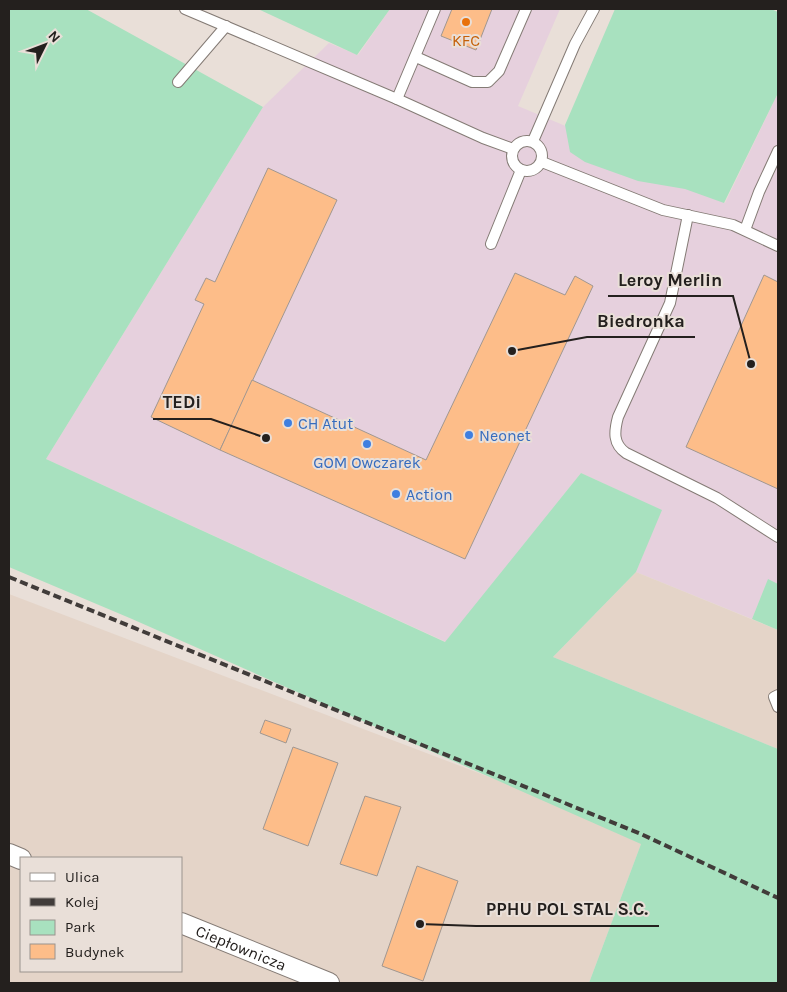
<svg xmlns="http://www.w3.org/2000/svg" width="787" height="992" viewBox="0 0 787 992" font-family="Karla,sans-serif">
  <style>
    .commercial { fill: #e6d0dd }
    .built { fill: #e4d4c8; fill-rule: evenodd }
    .green { fill: #a8e1bf }
    .building { fill: #fdbd89; stroke: #a09791 }
    .lines { fill: none; stroke-linecap: round; stroke-linejoin: round }
    .service-casing { stroke: #847b75; stroke-width: 12 }
    .minor-casing { stroke: #847b75; stroke-width: 22 }
    .service { stroke: #fff; stroke-width: 10 }
    .minor { stroke: #fff; stroke-width: 20 }
    .rail { stroke: #413c3a; stroke-width: 4; stroke-dasharray: 8 4; stroke-linecap: butt }
    .food-dot { fill: #e8710a; stroke: #e9dfd8; stroke-width: 2 }
    .shop-dot { fill: #3f7fe0; stroke: #e9dfd8; stroke-width: 2 }
    .labels { text-anchor: middle; dominant-baseline: central; stroke-width: 4; stroke-linejoin: round; paint-order: stroke }
    .food-label { font-size: 16px; fill: #c56008; stroke: #e9dfd8 }
    .shop-label { font-size: 16px; fill: #366cbe; stroke: #e9dfd8; text-anchor: start }
    .street-label { font-size: 16px; fill: #24201e; stroke: #e9dfd8 }
    .leader { fill: none; stroke: #24201e; stroke-width: 2 }
    .callout-dot { fill: #24201e; stroke: #e9dfd8; stroke-width: 2 }
    .callout-label { font-size: 18px; text-anchor: middle; font-weight: bold; fill: #24201e; stroke: #e9dfd8; stroke-width: 4; stroke-linejoin: round; paint-order: stroke }
  </style>
  <rect width="100%" height="100%" fill="#e9dfd8"/>
  <path class="commercial" d="M390 9H560L518 106 696 181 725 203 778 93V584L768 580 752 619 636 572 661 510 581 473 446 642 46 459 263 107 329 43 358 55Z"/>
  <g class="built">
    <path d="M636 572 778 630V749L553 657Z"/>
    <path d="M9 594 644 836 589 983H9ZM21 858H181V971H21Z"/>
  </g>
  <g class="green">
    <path d="M9 9H86L263 107 46 459 445 642 581 473 662 510 636 572 553 657 778 749V983H589L641 844 132 619 9 567Z"/>
    <path d="M258 9H390L357 55Z"/>
    <path d="M615 9H771L778 12V93L724 203 685 189 638 181 585 162 570 152 565 125Z"/>
    <path d="M768 579 778 584V630L752 619Z"/>
  </g>
  <g class="building">
    <path d="M452 9H492L476 50 441 36Z"/>
    <path d="M268 168 337 200 220 450 151 417 204 304 195 300 206 278 215 282Z"/>
    <path d="M515 273 565 295 575 276 593 286 465 559 220 450 252 380 426 460Z"/>
    <path d="M764 275 778 282V489L686 447Z"/>
    <path d="M265 720 291 729 286 743 260 733Z"/>
    <path d="M293 747 338 763 308 846 263 829Z"/>
    <path d="M365 796 401 807 377 876 340 864Z"/>
    <path d="M417 866 458 881 423 981 382 966Z"/>
  </g>
  <g class="lines">
    <defs>
      <g id="service">
        <path d="M185 9 397 99 483 138 513 149"/>
        <path d="M416 57 472 82H488L499 71 526 9"/>
        <path d="M178 82 226 26"/>
        <path d="M397 99 435 9"/>
        <circle cx="527" cy="156" r="15"/>
        <path d="M533 141 575 44 594 9"/>
        <path d="M542 162 663 210 733 225 778 246"/>
        <path d="M688 215 670 303 618 417C614 432 613 444 626 453L717 498 778 537"/>
        <path d="M745 230 759 192 778 151"/>
        <path d="M491 244 521 170"/>
        <path d="M778 695 774 697 778 707"/>
      </g>
      <g id="minor">
        <path d="M9 854 21 859"/>
        <path id="s1" d="M181 923 329 983"/>
      </g>
    </defs>
    <use href="#service" class="service-casing"/>
    <use href="#minor" class="minor-casing"/>
    <use href="#service" class="service"/>
    <use href="#minor" class="minor"/>
    <path class="rail" d="M9 577 641 834 778 898"/>
  </g>
  <circle class="food-dot" cx="466" cy="22" r="5"/>
  <g class="shop-dot">
    <circle cx="288" cy="423" r="5"/>
    <circle cx="469" cy="435" r="5"/>
    <circle cx="367" cy="444" r="5"/>
    <circle cx="396" cy="494" r="5"/>
  </g>
  <g class="labels">
    <g class="food-label">
      <text x="466" y="40">KFC</text>
    </g>
    <g class="shop-label">
      <text x="298" y="423">CH Atut</text>
      <text x="479" y="435">Neonet</text>
      <text x="367" y="462" text-anchor="middle">GOM Owczarek</text>
      <text x="406" y="494">Action</text>
    </g>
    <g class="street-label">
      <text stroke="none"><textPath href="#s1" startOffset="65">Ciepłownicza</textPath></text>
    </g>
  </g>
  <path class="leader" d="M751 364L733 296H608M512 351L587 337H695M266 438L211 419H153M420 924L476 926H659"/>
  <g class="callout-dot">
    <circle cx="751" cy="364" r="5"/>
    <circle cx="512" cy="351" r="5"/>
    <circle cx="266" cy="438" r="5"/>
    <circle cx="420" cy="924" r="5"/>
  </g>
  <g class="callout-label">
    <text x="670" y="286">Leroy Merlin</text>
    <text x="641" y="327">Biedronka</text>
    <text x="182" y="408">TEDi</text>
    <text x="567" y="915">PPHU POL STAL S.C.</text>
  </g>
  <rect width="787" height="992" fill="none" stroke="#24201e" stroke-width="20"/>
  <rect x="20" y="857" width="162" height="115" fill="#e9dfd8" stroke="#9a938e"/>
  <rect x="30" y="873" width="25" height="8" fill="#ffffff" stroke="#9a938e"/>
  <text x="65" y="882" font-size="15" fill="#24201e">Ulica</text>
  <rect x="30" y="898" width="25" height="8" fill="#413c3a" stroke="#9a938e"/>
  <text x="65" y="907" font-size="15" fill="#24201e">Kolej</text>
  <rect x="30" y="920" width="25" height="15" fill="#a8e1bf" stroke="#9a938e"/>
  <text x="65" y="932" font-size="15" fill="#24201e">Park</text>
  <rect x="30" y="944" width="25" height="15" fill="#fdbd89" stroke="#9a938e"/>
  <text x="65" y="957" font-size="15" fill="#24201e">Budynek</text>
  <g transform="translate(45 45) rotate(48)" stroke="#e9dfd8" stroke-width="4" paint-order="stroke">
  <path d="M0-4L9 19L0 12L-9 19Z" fill="#24201e"/>
  <text y="-8" font-size="14" font-weight="bold" text-anchor="middle" fill="#24201e">N</text>
  </g>
</svg>
